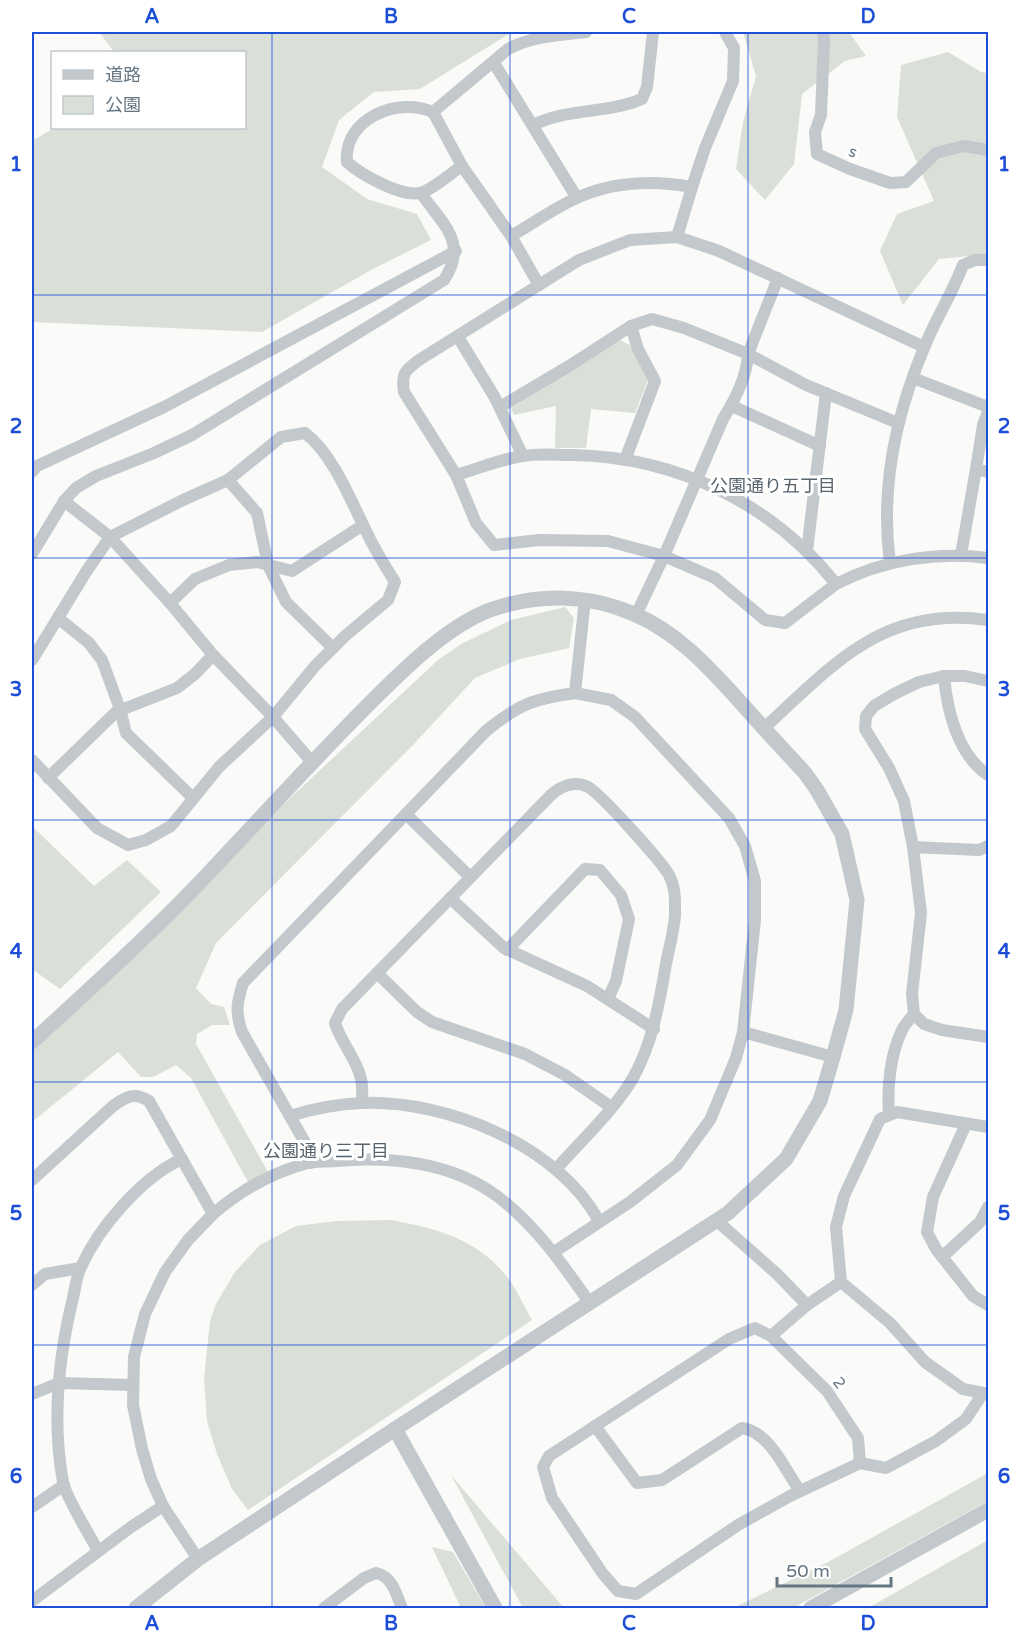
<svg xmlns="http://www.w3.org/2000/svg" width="1020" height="1640" viewBox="0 0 1020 1640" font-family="'Varela Round','Noto Sans JP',sans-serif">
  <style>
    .green { fill: #dadfd7 }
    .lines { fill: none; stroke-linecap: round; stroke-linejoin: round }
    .minor { stroke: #c3c8cc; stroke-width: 12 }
    .tertiary { stroke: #c3c8cc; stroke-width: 15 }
    .grid { fill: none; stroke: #1d4ed8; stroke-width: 1.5; stroke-opacity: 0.55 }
    .labels { text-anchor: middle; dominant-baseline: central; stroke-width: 6; stroke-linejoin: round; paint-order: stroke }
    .street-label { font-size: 16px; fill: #657683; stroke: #fff }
    .neighbourhood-label { font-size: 18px; fill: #57646e; stroke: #fff }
    .neatline { fill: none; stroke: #1d4ed8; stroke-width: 2 }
    .grid-label { font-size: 20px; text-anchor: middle; font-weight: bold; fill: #1d4ed8 }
  </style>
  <rect width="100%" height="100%" fill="#fafaf8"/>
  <g class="green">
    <path d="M99 32H512L420 89 374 92 339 120 322 167 367 199 417 214 431 240 371 270 262 332 32 322V141L54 128H244V52H114Z"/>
    <path d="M743 32H849L866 56 845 61 802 94 794 164 765 200 736 169 743 122 756 76Z"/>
    <path d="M948 52 981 72 988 73V254L939 259 903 305 880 251 897 214 934 201 897 117 901 65Z"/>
    <path d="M620 340 630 345 648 380 635 413 591 409 586 448H555L556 406 514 415 511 408Z"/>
    <path d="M565 607 574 618 569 648 520 659 475 678 413 745 216 943 196 988 211 1004 224 1007 230 1025H212L197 1034 196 1044 269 1174 249 1184 191 1078 176 1065 153 1077H141L118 1052 32 1122V1039L438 660 461 644 511 620Z"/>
    <path d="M32 826 94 886 127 860 161 892 60 989 32 969Z"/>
    <path d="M391 1220C434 1228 474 1238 503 1272 515 1285 523 1305 532 1320L248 1510 232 1489 217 1454 207 1421 204 1379 210 1321 216 1304 235 1272 260 1245 296 1226 337 1221Z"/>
    <path d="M988 1473V1501L793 1608H733L830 1561Z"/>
    <path d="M451 1475 564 1608H523Z"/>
    <path d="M988 1540V1608H868Z"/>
    <path d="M432 1547 453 1552 486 1608H461Z"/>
  </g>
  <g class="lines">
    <g class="minor">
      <path d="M823 32 824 40 821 115 815 132 817 154 850 169 890 183 906 182 936 153 964 146 988 150"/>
      <path d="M494 63 577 198"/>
      <path d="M433 112 462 166 511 236 539 285"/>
      <path d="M533 125C567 108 607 114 642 99L647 87 653 32"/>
      <path d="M462 166C451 173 431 191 419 193 401 197 360 174 347 162 343 119 398 96 433 112L508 49C532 36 559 35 586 32"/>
      <path d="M692 187 705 148 733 81 734 48 725 32"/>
      <path d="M511 236C533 224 555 207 579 197 616 181 653 180 692 187L677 237"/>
      <path d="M458 337 494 396 523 456"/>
      <path d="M924 347 719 251 677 237 630 240 579 260 419 360C405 371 401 373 404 392L456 475C478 469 500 459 523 456 539 453 557 455 573 455 676 457 772 503 836 584 883 560 936 551 988 558"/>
      <path d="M913 378 988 407"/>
      <path d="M732 406 820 446"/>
      <path d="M500 407 569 366 631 326 652 319 684 328 748 354 806 385 898 423"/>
      <path d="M625 460 655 381 638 349 631 326"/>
      <path d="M976 469 983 425 988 412"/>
      <path d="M32 472 37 466 164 407 456 251"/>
      <path d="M456 475 476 523 494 545 539 540 608 541 664 556 715 578 765 620 785 623 836 584"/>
      <path d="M228 480 257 513 268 565 286 602 333 648"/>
      <path d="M807 551 826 393"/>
      <path d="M32 554 64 501"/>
      <path d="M961 555 976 469 988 472"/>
      <path d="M890 563C880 488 895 417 924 348 935 320 952 294 963 265L975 260H988"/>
      <path d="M170 603 195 579 229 565 257 562 292 571 363 525"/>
      <path d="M636 615 664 556 723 419C735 400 747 376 748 354L778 278"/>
      <path d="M58 618 89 643 102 660 120 709 126 733 193 798"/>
      <path d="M32 660 86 572 110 537 183 500 228 480 281 437 305 433C333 454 351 501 367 533 375 550 385 566 395 582L388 600 345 636 315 666 273 717 219 767 171 826 146 840 128 845 97 828 32 760"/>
      <path d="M944 676C947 711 958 755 988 775"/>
      <path d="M988 681 965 676H944L919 682 894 694 874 706 866 716 865 729 889 768 904 801 913 847 921 913 912 994 914 1014 924 1024 942 1030 988 1037"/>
      <path d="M575 693 611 700 635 717 729 818 745 846 755 881V920L743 1032"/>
      <path d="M764 728C834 664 883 605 988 620"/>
      <path d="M311 761 273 717 213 655 170 603 110 537 64 501 76 488 96 476 154 453 192 435 444 280C469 242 442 224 421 193"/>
      <path d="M48 778 116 712 177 688 195 674 213 655"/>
      <path d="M406 814 470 877"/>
      <path d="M913 847 979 850 988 846"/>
      <path d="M450 898 504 948 587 986 654 1029"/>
      <path d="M507 950 585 869 600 870 621 895 629 919 616 981 608 999"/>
      <path d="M377 973 417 1012 432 1022 525 1054 565 1075 611 1107"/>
      <path d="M362 1103C362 1095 363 1087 361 1079 357 1059 341 1043 335 1023L342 1009 551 795C561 786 575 780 588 787 600 793 662 862 669 875 676 888 675 901 675 915 674 931 669 948 666 964 659 1004 653 1042 633 1078 616 1108 580 1142 556 1169"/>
      <path d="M889 1115C887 1088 890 1055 902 1030 905 1024 910 1019 914 1014"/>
      <path d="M290 1116C312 1109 338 1104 362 1103 446 1100 558 1145 599 1221"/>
      <path d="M966 1124 933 1197 927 1232 936 1249 973 1296 988 1305"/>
      <path d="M988 1127 897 1112 880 1119 844 1196 836 1227 841 1282 890 1323 925 1362 963 1389 988 1394"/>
      <path d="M310 1163 307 1146 242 1032C235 1012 237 1002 243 983L486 731C519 704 533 699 575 693L585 599"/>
      <path d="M32 1180 113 1106C127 1096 134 1092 149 1101L213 1214 188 1240 165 1272 145 1314 134 1357 133 1405 142 1449 151 1479 163 1506 198 1559"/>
      <path d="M213 1214C240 1191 273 1172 308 1163 317 1161 327 1162 336 1161 390 1156 451 1162 497 1196 535 1225 562 1263 589 1302"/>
      <path d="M716 1220 777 1274 807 1305 841 1282"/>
      <path d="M554 1252 630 1202 677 1165 710 1120 736 1058 743 1032 833 1057"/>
      <path d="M942 1257 980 1222 988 1207"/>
      <path d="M32 1285 45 1274 80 1268"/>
      <path d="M807 1305 771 1336 755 1328 729 1339 549 1456 543 1467 552 1498 603 1574 618 1591 636 1594 738 1525 790 1496 860 1463 886 1468 936 1441 966 1419 983 1393"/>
      <path d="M771 1336 827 1391 858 1438 860 1463"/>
      <path d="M32 1394 59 1383 133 1385"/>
      <path d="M595 1426 637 1483 662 1480 742 1428C770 1432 785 1470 800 1491"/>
      <path d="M32 1507 64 1485"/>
      <path d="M98 1551C90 1535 66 1498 63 1482 52 1422 58 1361 72 1302 75 1291 76 1277 81 1267 99 1227 142 1177 182 1159"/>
      <path d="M32 1601 131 1527 163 1506"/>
      <path d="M324 1608 364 1578 376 1573C393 1577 396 1594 402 1608"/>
    </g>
    <g class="tertiary">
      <path d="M32 1042C95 984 160 926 219 862 269 809 318 755 370 703 402 671 447 626 490 610 538 593 588 594 634 614 679 633 711 670 743 705 763 728 784 750 805 773L817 790 842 834 857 900 846 1010 833 1057 820 1101 786 1159 728 1213 395 1429"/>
      <path d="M136 1608 198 1559 395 1429 495 1608"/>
      <path d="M811 1608 988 1510"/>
    </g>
  </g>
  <path class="grid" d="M272 32V1608M510 32V1608M748 32V1608M32 295H988M32 558H988M32 820H988M32 1082H988M32 1345H988"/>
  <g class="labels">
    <g class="street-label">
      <text transform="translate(853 152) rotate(22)">s</text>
      <text transform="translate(839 1383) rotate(51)">2</text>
    </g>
    <g class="neighbourhood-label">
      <text x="773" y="486">公園通り五丁目</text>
      <text x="326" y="1151">公園通り三丁目</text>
    </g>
  </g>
  <rect width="1020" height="1640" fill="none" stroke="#ffffff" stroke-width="66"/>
  <rect x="51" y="51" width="195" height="78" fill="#ffffff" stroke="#c1c8cd" stroke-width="1.5"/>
  <rect x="63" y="70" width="30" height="9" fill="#c3c8cc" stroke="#c1c8cd" stroke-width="1.5"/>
  <text x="105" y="81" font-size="18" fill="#657683">道路</text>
  <rect x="63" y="96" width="30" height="18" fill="#dadfd7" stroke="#c1c8cd" stroke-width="1.5"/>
  <text x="105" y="111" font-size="18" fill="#657683">公園</text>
  <path d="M777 1577v9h114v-9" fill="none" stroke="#657683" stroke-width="3"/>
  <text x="786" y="1577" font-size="18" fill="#657683" stroke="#ffffff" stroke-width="4.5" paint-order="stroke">50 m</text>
  <rect x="33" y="33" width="954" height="1574" class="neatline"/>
  <g class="grid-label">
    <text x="152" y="23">A</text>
    <text x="391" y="23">B</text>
    <text x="629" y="23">C</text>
    <text x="868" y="23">D</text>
    <text x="16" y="171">1</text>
    <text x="1004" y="171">1</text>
    <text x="16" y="433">2</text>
    <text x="1004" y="433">2</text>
    <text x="16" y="696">3</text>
    <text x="1004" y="696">3</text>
    <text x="16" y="958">4</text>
    <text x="1004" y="958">4</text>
    <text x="16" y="1220">5</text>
    <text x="1004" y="1220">5</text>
    <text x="16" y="1483">6</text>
    <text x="1004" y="1483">6</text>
    <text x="152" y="1630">A</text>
    <text x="391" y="1630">B</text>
    <text x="629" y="1630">C</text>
    <text x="868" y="1630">D</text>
  </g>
</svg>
